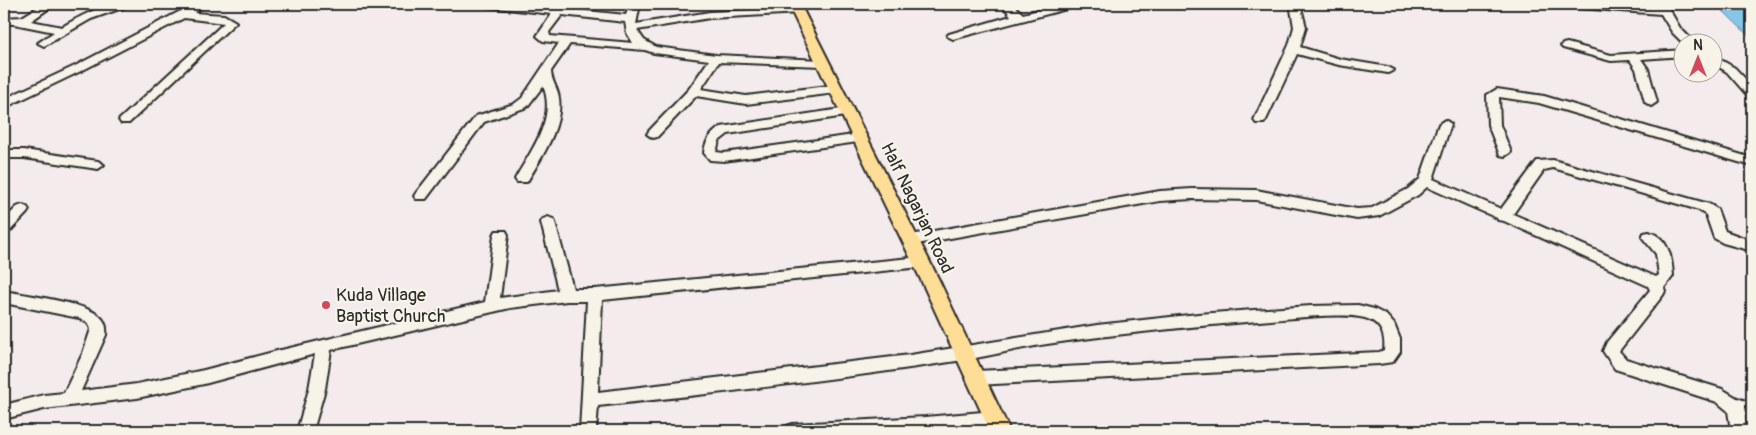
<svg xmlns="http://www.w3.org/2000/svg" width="1756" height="435" viewBox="0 0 1756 435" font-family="Pangolin,sans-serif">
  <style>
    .water { fill: #86c7e7; stroke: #62899c }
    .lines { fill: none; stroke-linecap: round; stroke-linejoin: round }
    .minor-casing { stroke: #2b2b2b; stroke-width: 4 }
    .major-casing { stroke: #2b2b2b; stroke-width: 4 }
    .minor { fill: #f7f3e8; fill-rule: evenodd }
    .major { fill: #fedd96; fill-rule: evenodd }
    .poi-dot { fill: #d1495b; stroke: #f7f3e8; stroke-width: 2 }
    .labels { text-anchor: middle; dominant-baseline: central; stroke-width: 4.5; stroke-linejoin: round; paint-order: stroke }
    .street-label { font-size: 18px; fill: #2b2b2b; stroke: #f7f3e8 }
    .poi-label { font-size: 18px; fill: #2b2b2b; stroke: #f7f3e8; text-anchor: start }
  </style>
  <rect width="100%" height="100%" fill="#f3ebec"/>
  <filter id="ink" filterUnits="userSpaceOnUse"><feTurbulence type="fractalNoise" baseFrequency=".02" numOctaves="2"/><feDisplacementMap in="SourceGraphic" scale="10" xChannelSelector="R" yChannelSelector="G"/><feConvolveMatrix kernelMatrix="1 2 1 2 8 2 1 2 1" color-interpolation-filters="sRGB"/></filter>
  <g filter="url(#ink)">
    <path class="water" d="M1716 4H1752V39Z"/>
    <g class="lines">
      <defs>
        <g id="minor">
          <path d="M43 4H55L31 21 62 27C83 15 105 2 129 4L128 6 91 19 44 46 38 43 54 32 14 24H4V18L22 17Z"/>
          <path d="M194 4H206L194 13 224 15 236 22 129 123H121L119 120 224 23 184 18 83 70 4 108V99L75 66Z"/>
          <path d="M483 4H516L626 15 630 4H640L636 24 710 12 797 8 802 11 801 13 710 18 637 30 644 40 656 47 716 55 822 60 828 63 822 66 719 62 701 89 746 96 836 85 842 89 836 93 746 104 696 96 657 137 653 138 647 134 649 131 689 89 709 60 654 53 645 50 570 44 551 71C551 81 558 88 559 98 563 127 541 158 527 182H517L515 179C530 152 557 118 543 86L527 107 484 122 426 199H416L414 196 416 193 476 116 514 104 522 98 559 43 543 41 537 36 552 14 488 7ZM562 15 625 22 627 33 633 43 550 36 549 32Z"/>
          <path d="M1002 4H1012L1023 14 1062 4H1079L1078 6 953 39 947 36 949 34 1011 16Z"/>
          <path d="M1165 4H1189L1188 6 1178 8 1166 6Z"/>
          <path d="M1290 4H1300L1306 27 1300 47 1340 59 1388 67 1394 70 1388 73 1339 65 1297 54 1266 120 1264 123H1256L1254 120 1289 45 1294 27Z"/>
          <path d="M1560 4H1607L1658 7 1656 4H1666L1680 28 1694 42 1684 44 1672 32 1661 14 1565 7Z"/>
          <path d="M1567 43 1611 55 1684 50V56L1641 59 1648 69 1657 102 1651 106 1645 102 1636 69 1630 60 1611 61 1563 48 1561 46 1563 44Z"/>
          <path d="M1714 56 1735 68 1752 86V97L1748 96 1727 72 1714 64Z"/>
          <path d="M1497 89 1544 96 1752 158V166L1539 103 1499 97 1500 125 1511 152 1505 156 1500 155 1488 125 1487 95Z"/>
          <path d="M848 108 854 112 852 115 728 134 719 141 716 152 724 153 861 134 865 135 867 138 865 141 724 161 710 160 704 153C705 141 711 133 721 127Z"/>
          <path d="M1445 120 1451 124 1433 179 1501 209 1537 161 1553 160 1709 204 1717 209 1725 231 1752 241V251L1723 243 1714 238 1706 215 1699 210 1553 168 1544 170 1513 214 1656 277 1659 275 1656 254 1642 237 1644 233 1649 232C1669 238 1672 258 1673 276L1664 288 1665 291 1663 295 1619 351 1626 359 1722 389 1737 398 1752 403V417L1745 415 1747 431H1731L1728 411 1717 402 1615 369 1603 351 1607 342 1650 290 1648 286 1504 221 1498 220 1497 218 1427 187 1418 195 1379 216 1357 219 1256 200 1192 199 1160 201 911 245 906 244 904 240 906 236 911 235 1160 191 1192 189 1256 190 1357 209 1372 208 1408 189 1420 179 1439 124Z"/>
          <path d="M4 150H24L98 161 104 165 98 169 24 158H4Z"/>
          <path d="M22 205 27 207 29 210 27 213 9 232 4 233V220L17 207Z"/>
          <path d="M548 217 553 219 555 222 573 289H595L921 257 926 258 928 262 926 266 921 267 602 300 598 392 910 355 1097 325 1198 314 1311 306 1358 305 1374 309 1386 315 1394 324 1400 339V352L1393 362 1379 364 976 385 970 383 968 378 970 373 976 371 1379 352 1384 350C1386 335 1380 322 1365 318 1345 312 1294 318 1271 320 1196 326 1122 333 1047 344 1019 348 991 356 963 360 842 379 719 393 598 406L596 431H580L587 301H567L510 308 331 350 325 389 313 431H297L309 389 315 354 204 384 137 398 44 409 4 419V405L44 395 64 393 83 353 91 329 88 323 79 318 4 303V291C26 295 82 302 98 315 105 320 107 327 106 335L81 391 137 384 204 370 277 351 485 302 494 235 496 231H506L508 235 500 298 558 290 541 222 543 219Z"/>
          <path d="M994 411 1000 413 1002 418 1000 423 994 425 924 431H785L787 426 793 424 925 417Z"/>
        </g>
        <path id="major" d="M788 4H800L939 280 1010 431H990L921 280Z"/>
      </defs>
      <use href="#minor" class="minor-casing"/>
      <use href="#major" class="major-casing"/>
      <use href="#minor" class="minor"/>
      <use href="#major" class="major"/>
    </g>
  </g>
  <circle class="poi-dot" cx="326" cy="305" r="5"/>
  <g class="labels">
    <g class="street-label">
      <text transform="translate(917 208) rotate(64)">Half Nagarjan Road</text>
    </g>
    <g class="poi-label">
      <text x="336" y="295">Kuda Village<tspan x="336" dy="21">Baptist Church</tspan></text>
    </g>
  </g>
  <rect width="1756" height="435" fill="none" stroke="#f7f3e8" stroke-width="20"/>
  <rect x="10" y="10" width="1736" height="415" fill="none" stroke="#2b2b2b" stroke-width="2" filter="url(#ink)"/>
  <g transform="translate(1698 58)"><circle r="24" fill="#f7f3e8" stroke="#a5a39c"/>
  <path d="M0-4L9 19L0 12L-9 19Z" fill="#d1495b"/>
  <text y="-8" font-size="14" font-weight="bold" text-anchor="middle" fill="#2b2b2b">N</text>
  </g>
</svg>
